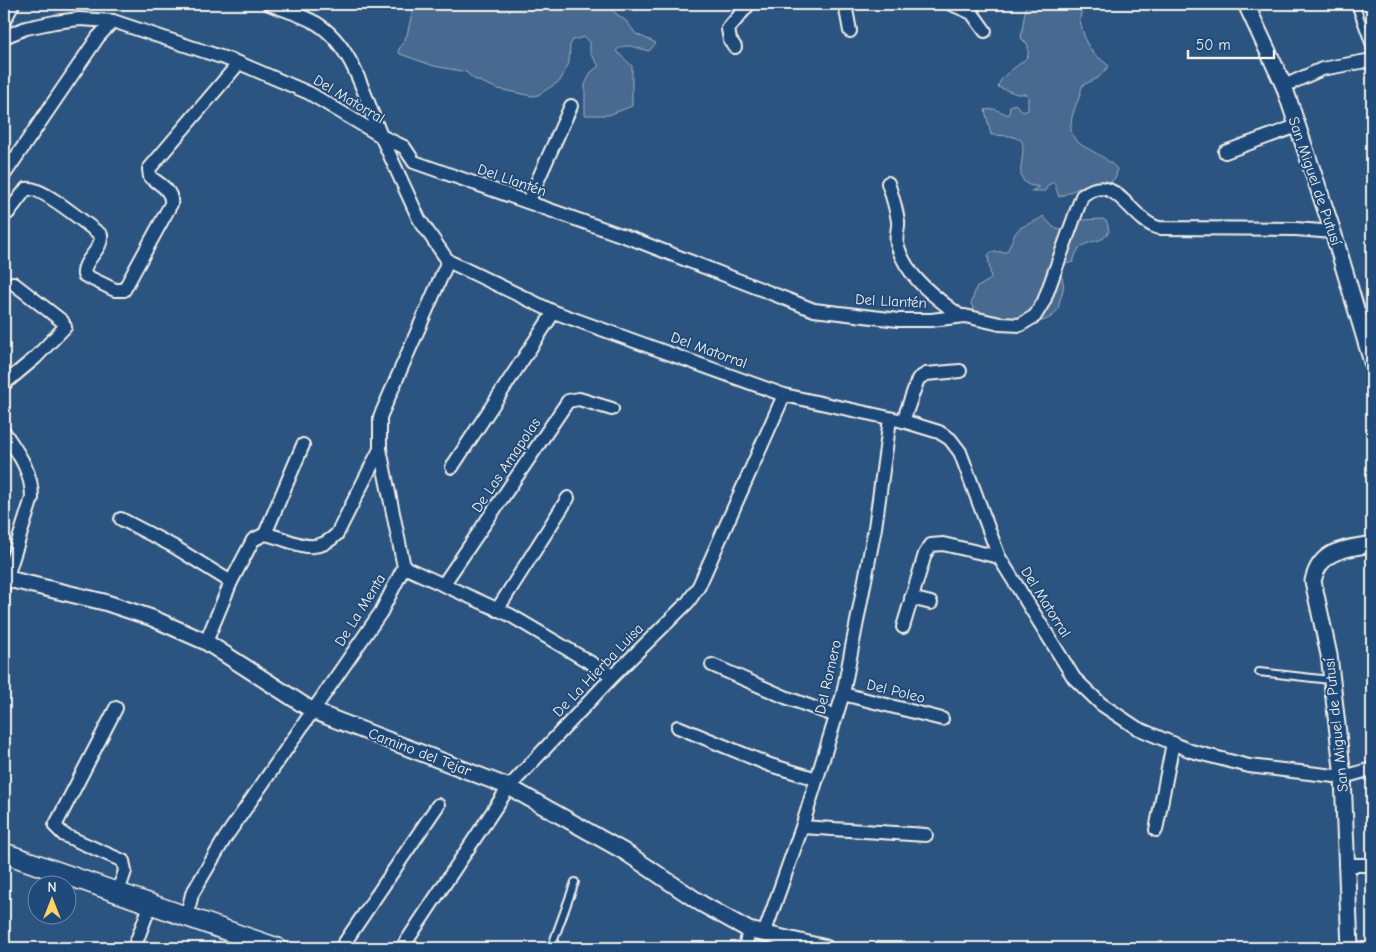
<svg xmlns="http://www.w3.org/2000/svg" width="1376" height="952" viewBox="0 0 1376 952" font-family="'Comic Neue',sans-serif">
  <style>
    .green { fill: #496b90; stroke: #9eaebc }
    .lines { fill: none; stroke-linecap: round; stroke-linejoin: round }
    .service-casing { stroke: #f4f1e8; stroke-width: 10 }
    .minor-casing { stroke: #f4f1e8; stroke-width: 16 }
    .tertiary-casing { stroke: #f4f1e8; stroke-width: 19 }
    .primary-casing { stroke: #f4f1e8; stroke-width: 22 }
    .service { stroke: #1f4a7a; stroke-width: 6 }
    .minor { stroke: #1f4a7a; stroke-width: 12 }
    .tertiary { stroke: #1f4a7a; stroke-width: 15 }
    .primary { stroke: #1f4a7a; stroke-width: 19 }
    .labels { text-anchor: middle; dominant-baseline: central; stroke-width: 4; stroke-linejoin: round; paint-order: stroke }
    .street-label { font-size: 15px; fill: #f4f1e8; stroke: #1f4a7a }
  </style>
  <rect width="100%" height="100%" fill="#2c5481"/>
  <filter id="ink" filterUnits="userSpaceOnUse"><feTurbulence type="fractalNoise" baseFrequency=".02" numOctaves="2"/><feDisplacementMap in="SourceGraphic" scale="10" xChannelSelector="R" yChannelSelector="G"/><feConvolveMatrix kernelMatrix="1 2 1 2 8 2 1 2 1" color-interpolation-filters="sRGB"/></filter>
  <g filter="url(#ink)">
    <g class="green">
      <path d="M414 4H604L627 22 636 34 656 43 649 51C638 49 625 41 616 51L632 66V106L609 115H585V85L591 72 599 66 590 53V42L585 37 573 40 570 45 569 63 560 81 538 95 532 96 498 89 474 79 466 72 434 66 400 54 398 51 407 35Z"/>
      <path d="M1026 4H1082L1080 21 1086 42 1093 53 1109 66 1098 78 1083 85C1080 90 1081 95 1078 100 1056 152 1090 140 1117 169L1116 177 1109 184 1092 182 1059 197 1054 182 1048 185 1045 191H1031L1039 187C1035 186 1030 186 1027 184 1013 175 1028 153 1021 140L1011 136 991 135 985 110 994 109 1009 115 1010 106 1015 104 1023 112 1028 110V96L1026 94H1017L998 87C1000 74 1019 67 1028 56V45L1021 38Z"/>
      <path d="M1043 216 1053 227 1063 231 1082 220 1103 219 1107 222 1109 231C1104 244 1090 239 1081 247 1076 251 1075 257 1073 262L1062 265 1060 274C1066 284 1063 290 1060 300 1059 303 1059 308 1057 311 1042 334 990 317 968 311H975L971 304 976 288 991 279 988 255 991 252H1006C1011 246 1012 236 1018 230 1026 223 1036 223 1043 216Z"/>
    </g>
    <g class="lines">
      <defs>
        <g id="service">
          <path d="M1355 4 1372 51"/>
          <path d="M1259 672 1330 680"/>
          <path d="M551 948 575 882"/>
        </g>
        <g id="minor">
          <path d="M269 4C284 10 302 15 316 23 353 45 365 98 381 136L404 147 414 162 638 241 814 310 898 320H931L965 316 1000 324 1020 325 1035 316 1044 301 1082 196C1116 169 1129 220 1159 228L1296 229 1333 232"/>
          <path d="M845 4 850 31"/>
          <path d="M951 4 972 13 985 31"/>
          <path d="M4 21 13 4"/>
          <path d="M4 37 26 28 55 22 79 19 113 21 239 63 309 93 381 136 419 219 448 261 554 312 784 395 903 421 939 432 950 439 960 452 999 557 1074 678 1101 704 1137 728 1191 751 1249 766 1343 777 1372 769"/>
          <path d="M735 47 730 40 728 29 749 4"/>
          <path d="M1284 86 1322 69 1372 60"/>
          <path d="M1225 152 1297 126"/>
          <path d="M4 175 98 37 113 21"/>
          <path d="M888 183C892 195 896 208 898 221 899 228 895 236 897 244 906 277 934 296 960 316"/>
          <path d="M528 202 571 106"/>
          <path d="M8 213 26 189C41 185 87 225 101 235 103 250 82 260 84 275L115 290H124L171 204C173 191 160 184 150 177L149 169 239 63"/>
          <path d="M4 384 35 358 65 327 62 321 13 283"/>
          <path d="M903 421 918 379 926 374 960 371"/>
          <path d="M4 432C18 453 32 471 32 498L4 586"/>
          <path d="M452 467 554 312"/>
          <path d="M121 519 173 546 231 582"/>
          <path d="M265 534 303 445"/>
          <path d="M404 567 510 615 613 676"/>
          <path d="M443 585 568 401 579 399 612 409"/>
          <path d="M911 598 931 603"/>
          <path d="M497 610 568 498"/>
          <path d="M903 627 925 554 931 545 943 544 999 557"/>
          <path d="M206 642 231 582 253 540 265 534C293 539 312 559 337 534L380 449"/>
          <path d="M712 665 785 697 836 716"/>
          <path d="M843 694 942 719"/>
          <path d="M116 708 55 826 64 835 123 861 125 871 118 892"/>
          <path d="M678 727 770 765 817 779"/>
          <path d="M802 827 926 835"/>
          <path d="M1156 830 1173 743"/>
          <path d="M1348 865H1372"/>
          <path d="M187 915 192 894 225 838 381 612 404 567 380 449V417L448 261"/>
          <path d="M764 934 802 827 843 694 875 528 890 419"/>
          <path d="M134 948 151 903"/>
          <path d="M341 948 438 805"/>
          <path d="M402 948 509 787 613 676 688 602 699 586 784 395"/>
          <path d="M745 948 749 930"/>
        </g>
        <g id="tertiary">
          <path d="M1246 4 1284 86 1333 232 1372 362"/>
          <path d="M4 578 104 602 152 618 206 642 313 711 509 787 625 852 702 904 749 930 826 948"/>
          <path d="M1350 948 1343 777 1329 655 1313 581C1320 549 1345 549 1372 544"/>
        </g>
        <path id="primary" d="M4 853 277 948"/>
      </defs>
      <use href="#service" class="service-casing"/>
      <use href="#minor" class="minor-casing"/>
      <use href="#tertiary" class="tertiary-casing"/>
      <use href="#primary" class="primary-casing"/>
      <use href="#service" class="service"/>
      <use href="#minor" class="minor"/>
      <use href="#tertiary" class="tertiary"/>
      <use href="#primary" class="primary"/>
    </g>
  </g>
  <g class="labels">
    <g class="street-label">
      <text transform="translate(349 99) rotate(31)">Del Matorral</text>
      <text transform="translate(512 180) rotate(19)">Del Llantén</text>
      <text transform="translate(1315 181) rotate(71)">San Miguel de Putusí</text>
      <text transform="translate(891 301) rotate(3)">Del Llantén</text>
      <text transform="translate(709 350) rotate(20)">Del Matorral</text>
      <text transform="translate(506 465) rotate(-56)">De Las Amapolas</text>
      <text transform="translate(1046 602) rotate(58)">Del Matorral</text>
      <text transform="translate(360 610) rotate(-58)">De La Menta</text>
      <text transform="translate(598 670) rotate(-46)">De La Hierba Luisa</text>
      <text transform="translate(828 677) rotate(-77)">Del Romero</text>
      <text transform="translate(896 691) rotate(14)">Del Poleo</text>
      <text transform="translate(1336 725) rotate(-96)">San Miguel de Putusí</text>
      <text transform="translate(420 752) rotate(21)">Camino del Tejar</text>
    </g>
  </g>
  <rect width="1376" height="952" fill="none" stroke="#1f4a7a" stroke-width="20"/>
  <rect x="10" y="10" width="1356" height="932" fill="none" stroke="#f4f1e8" stroke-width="2" filter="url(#ink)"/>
  <g transform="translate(52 900)"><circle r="24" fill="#1f4a7a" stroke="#748da6"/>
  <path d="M0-4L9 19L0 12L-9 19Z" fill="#ffd166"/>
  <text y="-8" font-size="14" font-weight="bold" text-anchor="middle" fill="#f4f1e8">N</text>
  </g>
  <path d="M1188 50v8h86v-8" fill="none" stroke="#f4f1e8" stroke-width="2.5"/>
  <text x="1196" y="50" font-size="15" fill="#f4f1e8" stroke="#1f4a7a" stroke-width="4" paint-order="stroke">50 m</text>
</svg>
